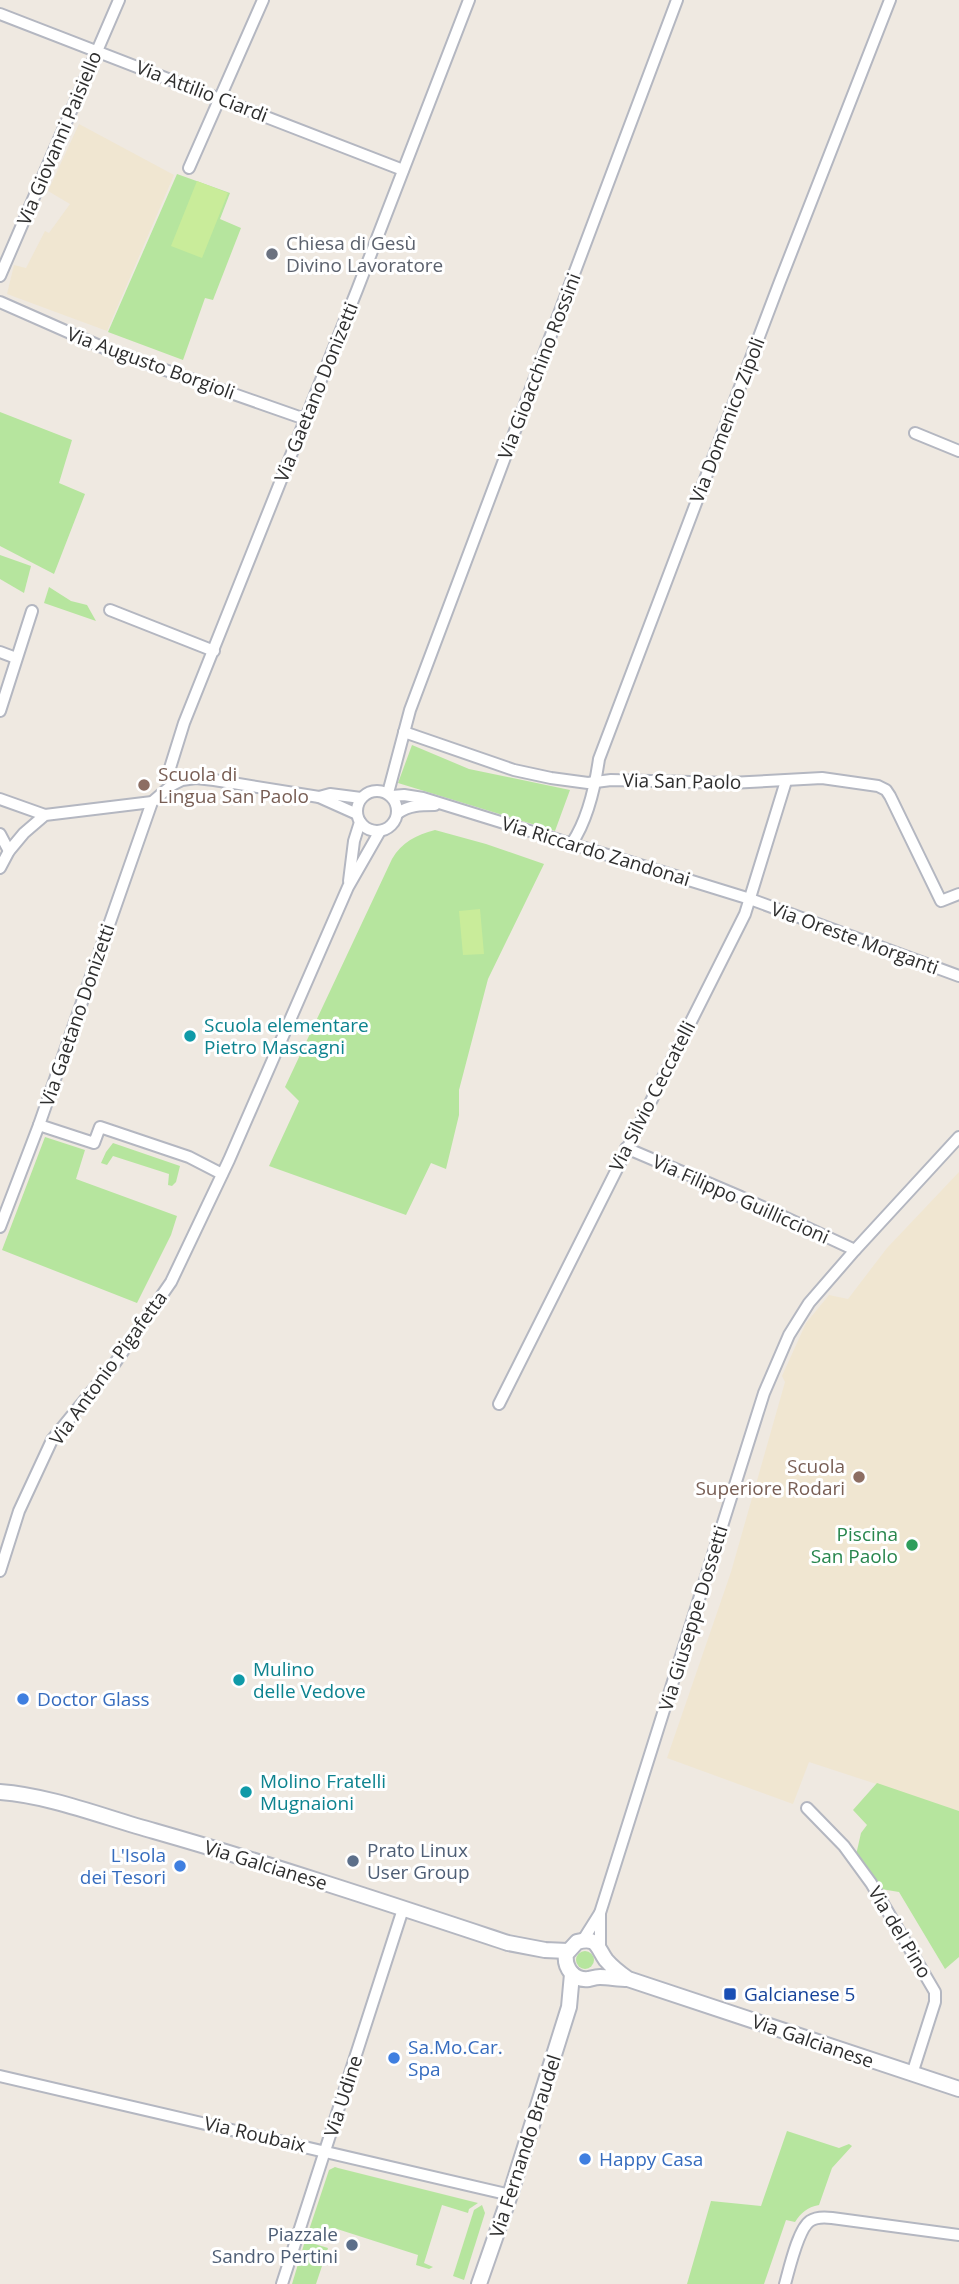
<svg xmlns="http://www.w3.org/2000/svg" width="959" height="2284" viewBox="0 0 959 2284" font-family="'Open Sans',sans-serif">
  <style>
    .education { fill: #f0e6d1 }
    .green { fill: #b6e59e }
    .pitch { fill: #c9ec9a }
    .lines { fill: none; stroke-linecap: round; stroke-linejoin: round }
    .street-casing { stroke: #b4b7c1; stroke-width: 14 }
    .secondary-casing { stroke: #b4b7c1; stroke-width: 18 }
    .street { stroke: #fff; stroke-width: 10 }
    .secondary { stroke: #fff; stroke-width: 14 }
    .worship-dot { fill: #6b7280; stroke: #fff; stroke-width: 2.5 }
    .education-dot { fill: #8d6e63; stroke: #fff; stroke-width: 2.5 }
    .culture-dot { fill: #0f9aa8; stroke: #fff; stroke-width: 2.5 }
    .leisure-dot { fill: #2e9e5b; stroke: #fff; stroke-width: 2.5 }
    .shop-dot { fill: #3f7fe0; stroke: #fff; stroke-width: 2.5 }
    .service-dot { fill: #5c6f8a; stroke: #fff; stroke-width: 2.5 }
    .transit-dot { fill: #1a4fb4; stroke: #fff; stroke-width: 2.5 }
    .labels { text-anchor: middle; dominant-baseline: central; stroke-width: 6; stroke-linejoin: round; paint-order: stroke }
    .street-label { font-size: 19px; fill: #2e2e2e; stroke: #fff }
    .worship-label { font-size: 19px; fill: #5b616d; stroke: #fff; text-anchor: start }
    .education-label { font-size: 19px; fill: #785e54; stroke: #fff; text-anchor: start }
    .culture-label { font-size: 19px; fill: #0d838f; stroke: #fff; text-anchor: start }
    .leisure-label { font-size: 19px; fill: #27864d; stroke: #fff; text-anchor: end }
    .shop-label { font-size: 19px; fill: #366cbe; stroke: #fff; text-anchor: start }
    .service-label { font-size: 19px; fill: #4e5e75; stroke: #fff; text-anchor: start }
    .transit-label { font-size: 19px; fill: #164399; stroke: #fff; text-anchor: start }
  </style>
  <rect width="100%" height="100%" fill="#efe9e1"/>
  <g class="education">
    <path d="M79 124 174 175 107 331 7 294 14 265 26 268 45 231 49 233 70 204 48 191Z"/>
    <path d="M959 1172V1811L809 1762 793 1804 667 1758 731 1572 785 1382 782 1376 806 1323 829 1295 848 1299 887 1248Z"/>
  </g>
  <g class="green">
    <path d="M177 174 230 193 220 219 241 228 213 300 205 298 183 360 108 332Z"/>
    <path d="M0 412 72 440 59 483 85 494 54 574 0 546Z"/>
    <path d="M0 555 31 566 24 593 0 579Z"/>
    <path d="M49 587 71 601 87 605 96 621 44 603Z"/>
    <path d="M412 745 469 769 570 790 555 831 398 783Z"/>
    <path d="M435 830 486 844 544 864 488 979 459 1090V1115L446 1169 431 1163 406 1215 269 1166 299 1101 285 1087 392 859C402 842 416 835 435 830Z"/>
    <path d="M45 1137 85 1150 76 1179 177 1216 171 1235 137 1303 2 1250Z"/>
    <path d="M113 1143 180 1166 176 1182 172 1186 168 1185 169 1174 113 1156 107 1165 101 1163 106 1152Z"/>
    <path d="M877 1783 959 1811V1957L945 1969 899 1892 881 1889 856 1855 861 1833 867 1825 853 1810Z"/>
    <circle cx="585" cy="1960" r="9"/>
    <path d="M787 2131 839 2148 849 2144 852 2146 832 2168 819 2205C807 2207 801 2213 795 2222L786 2220 764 2284H687L711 2201 761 2206Z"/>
    <path d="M335 2167 338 2168 478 2203 469 2209 468 2213 442 2205 424 2263 433 2267 429 2269 416 2265 418 2255 334 2228 330 2237 309 2230 329 2170Z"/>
    <path d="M482 2205 485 2213 464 2280 453 2276 474 2210Z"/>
    <path d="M305 2241 328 2248 316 2284H292Z"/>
  </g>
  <g class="pitch">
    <path d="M197 181 228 193 202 258 171 246Z"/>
    <path d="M480 909 484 954 463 955 459 911Z"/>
  </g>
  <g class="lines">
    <defs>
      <g id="street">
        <path d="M0 14 403 170"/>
        <path d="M189 168 263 0"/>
        <path d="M0 276 119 0"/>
        <path d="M0 302 111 351 305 419"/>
        <path d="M915 433 959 451"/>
        <path d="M110 610 214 651"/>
        <path d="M0 652 16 658"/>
        <path d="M0 711 32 611"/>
        <path d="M404 732 514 770 551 778 588 783 611 780 730 783 822 778 878 786 886 790 890 796 941 901 959 894"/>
        <path d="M172 785 170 768 184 723 357 290 469 0"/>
        <circle cx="377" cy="811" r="20"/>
        <path d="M388 793 410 710 677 0"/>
        <path d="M392 796 404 795 423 798 750 899 959 976"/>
        <path d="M319 797 330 794 361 798"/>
        <path d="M0 799 45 815"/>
        <path d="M398 813C409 805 421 805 435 805"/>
        <path d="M0 834 9 851"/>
        <path d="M572 843C588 819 595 787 599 759L779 284 890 0"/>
        <path d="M0 868 9 851 24 833 45 815 152 802 172 785 182 780 196 778 214 780 319 797 357 814"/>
        <path d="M349 881 354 841 360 822"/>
        <path d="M39 1125 94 1143 100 1127 189 1157 222 1174"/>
        <path d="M626 1148 741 1197 855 1250"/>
        <path d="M0 1227 39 1125 152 802"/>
        <path d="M499 1404 745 914 786 781"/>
        <path d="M0 1571 19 1511 52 1440 115 1363 171 1282 229 1160 348 887 380 831"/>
        <path d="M807 1808 844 1846 871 1883 935 1992V2002L912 2074"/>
        <path d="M600 1913V1948"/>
        <path d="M583 1940 600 1913 764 1393 789 1335 809 1303 855 1250 959 1137"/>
        <path d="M0 2076 510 2195"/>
        <path d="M282 2284 403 1909"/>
        <path d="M785 2284C789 2270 798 2229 810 2221 816 2217 825 2217 832 2218L959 2235"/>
      </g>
      <g id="secondary">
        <path d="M0 1792C52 1796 103 1817 154 1831 273 1865 390 1904 508 1943L545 1950 568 1951"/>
        <path d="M628 1979C621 1974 612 1967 606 1960 597 1948 598 1936 577 1942L566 1954C564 1968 574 1981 589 1979 593 1978 596 1977 600 1977 609 1977 618 1979 628 1979L959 2089"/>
        <path d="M479 2284 510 2195 569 2007 572 1974"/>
      </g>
    </defs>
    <use href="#street" class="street-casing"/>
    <use href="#secondary" class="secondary-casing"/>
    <use href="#street" class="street"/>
    <use href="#secondary" class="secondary"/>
  </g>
  <circle class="worship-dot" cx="272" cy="254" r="7"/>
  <g class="education-dot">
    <circle cx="144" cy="785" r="7"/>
    <circle cx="859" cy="1477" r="7"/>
  </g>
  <g class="culture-dot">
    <circle cx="190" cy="1036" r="7"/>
    <circle cx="239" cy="1680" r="7"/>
    <circle cx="246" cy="1792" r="7"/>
  </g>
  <circle class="leisure-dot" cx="912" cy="1545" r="7"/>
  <g class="shop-dot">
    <circle cx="23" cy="1699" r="7"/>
    <circle cx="180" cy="1866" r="7"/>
    <circle cx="394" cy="2058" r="7"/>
    <circle cx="585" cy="2159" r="7"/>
  </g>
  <g class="service-dot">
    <circle cx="353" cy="1861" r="7"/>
    <circle cx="352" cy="2245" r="7"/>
  </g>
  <rect class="transit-dot" x="723" y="1987" width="14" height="14" rx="3.5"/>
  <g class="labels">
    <g class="street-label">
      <text transform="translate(202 91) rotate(21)">Via Attilio Ciardi</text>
      <text transform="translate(59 138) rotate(-67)">Via Giovanni Paisiello</text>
      <text transform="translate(151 363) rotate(20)">Via Augusto Borgioli</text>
      <text transform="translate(539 366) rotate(-69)">Via Gioacchino Rossini</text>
      <text transform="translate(316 392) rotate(-68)">Via Gaetano Donizetti</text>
      <text transform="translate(727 420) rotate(-69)">Via Domenico Zipoli</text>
      <text transform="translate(682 781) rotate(1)">Via San Paolo</text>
      <text transform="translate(596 851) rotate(17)">Via Riccardo Zandonai</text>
      <text transform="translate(855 938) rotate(20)">Via Oreste Morganti</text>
      <text transform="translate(77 1015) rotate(-71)">Via Gaetano Donizetti</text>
      <text transform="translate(652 1096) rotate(-63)">Via Silvio Ceccatelli</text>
      <text transform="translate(741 1199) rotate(24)">Via Filippo Guilliccioni</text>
      <text transform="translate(108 1368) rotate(-54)">Via Antonio Pigafetta</text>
      <text transform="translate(693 1618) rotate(-73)">Via Giuseppe Dossetti</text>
      <text transform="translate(266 1865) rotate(17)">Via Galcianese</text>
      <text transform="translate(900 1932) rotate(59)">Via del Pino</text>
      <text transform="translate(813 2041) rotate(19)">Via Galcianese</text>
      <text transform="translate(343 2096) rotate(-72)">Via Udine</text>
      <text transform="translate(255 2134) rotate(13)">Via Roubaix</text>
      <text transform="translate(525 2146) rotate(-72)">Via Fernando Braudel</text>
    </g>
    <g class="worship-label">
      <text x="286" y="243">Chiesa di Gesù<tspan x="286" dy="22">Divino Lavoratore</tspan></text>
    </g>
    <g class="education-label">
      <text x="158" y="774">Scuola di<tspan x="158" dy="22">Lingua San Paolo</tspan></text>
      <text x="845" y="1466" text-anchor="end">Scuola<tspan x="845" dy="22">Superiore Rodari</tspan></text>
    </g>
    <g class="culture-label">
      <text x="204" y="1025">Scuola elementare<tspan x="204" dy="22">Pietro Mascagni</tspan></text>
      <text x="253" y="1669">Mulino<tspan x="253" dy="22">delle Vedove</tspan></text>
      <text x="260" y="1781">Molino Fratelli<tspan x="260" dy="22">Mugnaioni</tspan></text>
    </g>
    <g class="leisure-label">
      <text x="898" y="1534">Piscina<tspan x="898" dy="22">San Paolo</tspan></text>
    </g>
    <g class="shop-label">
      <text x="37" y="1699">Doctor Glass</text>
      <text x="166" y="1855" text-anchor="end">L'Isola<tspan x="166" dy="22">dei Tesori</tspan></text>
      <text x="408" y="2047">Sa.Mo.Car.<tspan x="408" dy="22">Spa</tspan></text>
      <text x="599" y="2159">Happy Casa</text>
    </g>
    <g class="service-label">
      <text x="367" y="1850">Prato Linux<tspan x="367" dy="22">User Group</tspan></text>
      <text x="338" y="2234" text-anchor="end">Piazzale<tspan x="338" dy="22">Sandro Pertini</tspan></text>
    </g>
    <g class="transit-label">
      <text x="744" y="1994">Galcianese 5</text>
    </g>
  </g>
</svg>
